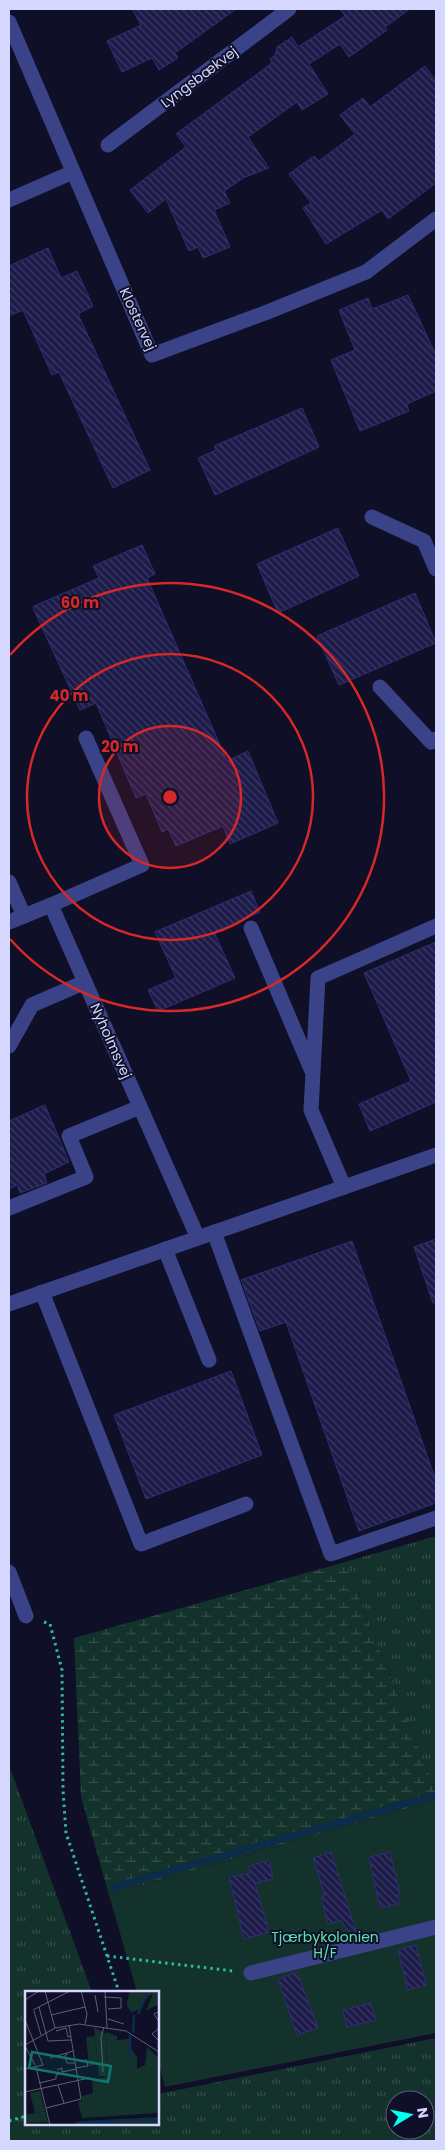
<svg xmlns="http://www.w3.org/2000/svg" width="445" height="2150" viewBox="0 0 445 2150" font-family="Poppins,sans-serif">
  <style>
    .grass { fill: url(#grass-tufts); fill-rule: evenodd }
    .wetland { fill: url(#wetland-marsh) }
    .green { fill: #12322b }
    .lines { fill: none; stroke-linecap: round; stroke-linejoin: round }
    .stream { stroke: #0b2c4a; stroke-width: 7 }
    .building { fill: url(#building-back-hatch); stroke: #2f2d75 }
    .path { stroke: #2ebb9c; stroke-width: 3; stroke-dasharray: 2.5 4; stroke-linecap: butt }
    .minor { stroke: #3a4387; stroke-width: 15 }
    .ring { fill: none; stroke: #d62828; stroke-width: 2.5 }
    .labels { text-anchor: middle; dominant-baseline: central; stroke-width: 4; stroke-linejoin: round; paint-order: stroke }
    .street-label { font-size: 14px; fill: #d6d7ff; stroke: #0f0f27 }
    .park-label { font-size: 14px; fill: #5fe2ac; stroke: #0f0f27 }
    .inset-river { fill: none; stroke: #0b2c4a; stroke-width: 2.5 }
    .inset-road { fill: none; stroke: #5f5f7d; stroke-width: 1 }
    .view { fill: #0f766e; fill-opacity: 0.15; stroke: #0f766e; stroke-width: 2.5 }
    .inset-edge { fill: none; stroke: #d6d7ff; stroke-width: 2.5 }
    .centre { fill: #d62828; stroke: #0f0f27; stroke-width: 2.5 }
    .ring-label { font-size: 15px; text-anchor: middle; font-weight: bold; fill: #d62828; stroke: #0f0f27; stroke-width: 4; stroke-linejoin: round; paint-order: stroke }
  </style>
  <defs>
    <pattern id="grass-tufts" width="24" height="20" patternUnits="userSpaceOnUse" patternTransform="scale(1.25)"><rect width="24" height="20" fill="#12322b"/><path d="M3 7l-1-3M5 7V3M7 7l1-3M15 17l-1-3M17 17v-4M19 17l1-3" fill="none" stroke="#344f4b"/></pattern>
    <pattern id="wetland-marsh" width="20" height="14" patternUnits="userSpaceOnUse" patternTransform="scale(1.25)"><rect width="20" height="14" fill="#12322b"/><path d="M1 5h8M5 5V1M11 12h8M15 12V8" fill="none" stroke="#344f4b"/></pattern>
    <pattern id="building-back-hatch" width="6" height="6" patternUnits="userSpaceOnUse" patternTransform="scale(1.25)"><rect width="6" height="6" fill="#1d1b49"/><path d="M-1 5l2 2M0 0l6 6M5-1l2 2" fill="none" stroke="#3d3b64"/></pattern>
  </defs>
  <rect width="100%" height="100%" fill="#0f0f27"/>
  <g class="grass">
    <path d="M436 1536V1792L345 1562Z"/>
    <path d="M9 1765 92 1992H26V2124H158V2094L436 2038V2141H9ZM395 2100H425V2130H395Z"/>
  </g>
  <path class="wetland" d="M345 1562 436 1792V1800L109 1895 81 1797 74 1638Z"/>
  <path class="green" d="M436 1800V2033L165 2087 158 2060V1992H137L109 1895Z"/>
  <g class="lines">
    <path class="stream" d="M114 1887 436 1795"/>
  </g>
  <g class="building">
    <path d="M132 9H236L175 53 178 58 159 70 152 58 122 72 107 41 141 25Z"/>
    <path d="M340 9H410L385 27 387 30 349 57 340 44 309 64 328 94 302 110 297 102 248 137 269 168 245 177 224 191 230 203 214 210 230 247 203 258 198 247 189 251 166 199 148 213 130 190 186 147 176 134 272 63 270 59 275 55 277 47 292 37 298 47 345 16Z"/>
    <path d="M425 66 436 81V183L388 219 382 210 326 244 303 208 311 203 289 174 314 156 319 161 355 134 340 115 363 98 370 107Z"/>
    <path d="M48 248 61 278 77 271 93 306 78 314 150 470 113 488 59 372 52 375 23 310 9 316V266Z"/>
    <path d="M408 295 436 355V391L407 404 409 411 360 431 331 360 355 350 339 310 368 298 372 309Z"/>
    <path d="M302 408 319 447 215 495 198 458 216 450 214 446Z"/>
    <path d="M338 528 359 576 278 613 257 564Z"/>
    <path d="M142 545 155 574 147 578 227 761 248 751 278 823 230 844 223 826 176 846 168 829 162 832 146 794 136 798 96 703 80 710 33 608 34 606 99 578 93 566Z"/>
    <path d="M415 593 436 643 339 685 317 636Z"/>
    <path d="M251 891 260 912 214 932 235 978 158 1011 148 990 176 978 155 932Z"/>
    <path d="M436 942V1102L370 1131 359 1104 411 1081 364 973Z"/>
    <path d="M45 1105 69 1162 44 1174 47 1183 20 1193 17 1185 9 1189V1121Z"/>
    <path d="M436 1239V1303H433L414 1247Z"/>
    <path d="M352 1241 436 1481V1503L359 1531 286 1322 260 1331 241 1280Z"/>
    <path d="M231 1371 262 1455 146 1499 114 1415Z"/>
    <path d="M331 1852 358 1937H357L353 1938 341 1920 328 1924 321 1897 325 1896 313 1858Z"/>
    <path d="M390 1852 400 1894 397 1895 399 1904 380 1908 369 1857Z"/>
    <path d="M269 1860 273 1879 255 1883 269 1932 244 1939 229 1877 251 1873 249 1866Z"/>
    <path d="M416 1945 426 1985 408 1990 398 1950Z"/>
    <path d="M297 1972 318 2028 297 2035 278 1979Z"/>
    <path d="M371 2003 376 2020 347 2027 343 2010Z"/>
  </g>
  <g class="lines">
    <g class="path">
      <path d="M44 1622 50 1624 62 1670 63 1790 66 1833 119 1992"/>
      <path d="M107 1956 233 1971"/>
      <path d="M9 2121 26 2116"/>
    </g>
    <g class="minor">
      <path d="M9 22 152 355 265 313 366 272 436 219"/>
      <path d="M108 145 289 9"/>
      <path d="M9 200 73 172"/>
      <path d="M372 517 424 541 436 569"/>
      <path d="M380 687 431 742 436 739"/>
      <path d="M86 738 142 865 51 905 198 1238"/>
      <path d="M9 882 24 916"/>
      <path d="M9 922 51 905"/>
      <path d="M251 928 311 1069"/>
      <path d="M9 1046 32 1005 85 982"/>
      <path d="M344 1187 311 1110 318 978 436 926"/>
      <path d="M9 1208 86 1177 69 1136 140 1107"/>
      <path d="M214 1232 331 1554 436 1518"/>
      <path d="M165 1249 209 1360"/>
      <path d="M42 1292 141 1544 246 1504"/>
      <path d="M9 1304 436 1155"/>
      <path d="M9 1572 26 1616"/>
      <path d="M251 1973 436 1927"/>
    </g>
  </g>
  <circle cx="170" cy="797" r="71" fill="#d62828" fill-opacity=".12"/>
  <g class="ring">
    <circle cx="170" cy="797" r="71"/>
    <circle cx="170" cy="797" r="143"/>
    <path d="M10 655A214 214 0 1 1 10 939"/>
  </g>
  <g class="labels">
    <g class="street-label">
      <text transform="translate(199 77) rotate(-37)">Lyngsbækvej</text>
      <text transform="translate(138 319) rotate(65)">Klostervej</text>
      <text transform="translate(111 1041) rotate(66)">Nyholmsvej</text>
    </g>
    <g class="park-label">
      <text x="325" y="1937">Tjærbykolonien<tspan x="325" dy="16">H/F</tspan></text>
    </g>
  </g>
  <g transform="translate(25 1991)">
    <rect width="134" height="134" fill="#0f0f27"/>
    <path d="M105 0H134V13L121 20 128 3 125 4 107 22 102 12ZM81 41 92 45V49L105 48V56L112 66V78L120 74 122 56 133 66 134 122 57 127 53 111 57 109V105L68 102 67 89 82 86ZM70 45 73 73 64 75 61 46ZM20 120 23 131 0 132V124Z" fill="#12322b"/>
    <path d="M117 80H119L117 122 114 123ZM15 100 20 120 10 122 5 102Z" fill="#12322b"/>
    <path d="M102 13a7 7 0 1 1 14 0a7 7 0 1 1-14 0ZM99 128 134 129V134L86 133 87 130Z" fill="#12322b"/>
    <path d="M69 36 81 43 82 85H74Z" fill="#12322b"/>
    <path d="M134 126V129L87 130 88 134H44L55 130Z" fill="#0b2c4a"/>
    <path class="inset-river" d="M113 23 123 0M108 42 109 24M105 68V44"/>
    <path class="inset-road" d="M20 0 30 37M56 0 62 23 60 33M80 0 82 37M70 4 73 21M79 6 96 7V17L83 18M0 9 14 0M14 16 23 50 46 49M8 19 45 0M9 20 16 44M134 20 129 23 134 31M26 24 60 16M83 28 99 33M0 29 18 74 0 78M134 37 127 43 134 50M31 40 41 37 43 46 46 45M0 54 30 37 54 33 101 40 134 61M0 55 10 74M43 63 40 64 42 72H50M25 67 48 60M11 76 25 134M51 77 63 75 61 68M32 79 37 77V81L51 78M78 81 76 46 79 36M14 92 31 88V84L38 82M33 94 39 112M0 101 64 87M21 117 56 108 44 34"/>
    <path class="view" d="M7 61 86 75 83 91 4 77Z"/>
    <rect width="134" height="134" class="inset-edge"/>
  </g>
  <circle cx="170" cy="797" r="8" class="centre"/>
  <g class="ring-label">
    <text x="80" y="608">60 m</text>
    <text x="69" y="701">40 m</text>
    <text x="120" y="752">20 m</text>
  </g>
  <rect width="445" height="2150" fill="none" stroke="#d6d7ff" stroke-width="20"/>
  <g transform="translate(410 2115) rotate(80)"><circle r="24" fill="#0f0f27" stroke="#5f5f7d"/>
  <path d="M0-4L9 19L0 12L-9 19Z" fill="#02fff0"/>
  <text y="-8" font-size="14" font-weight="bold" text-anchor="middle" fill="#d6d7ff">N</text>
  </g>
</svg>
